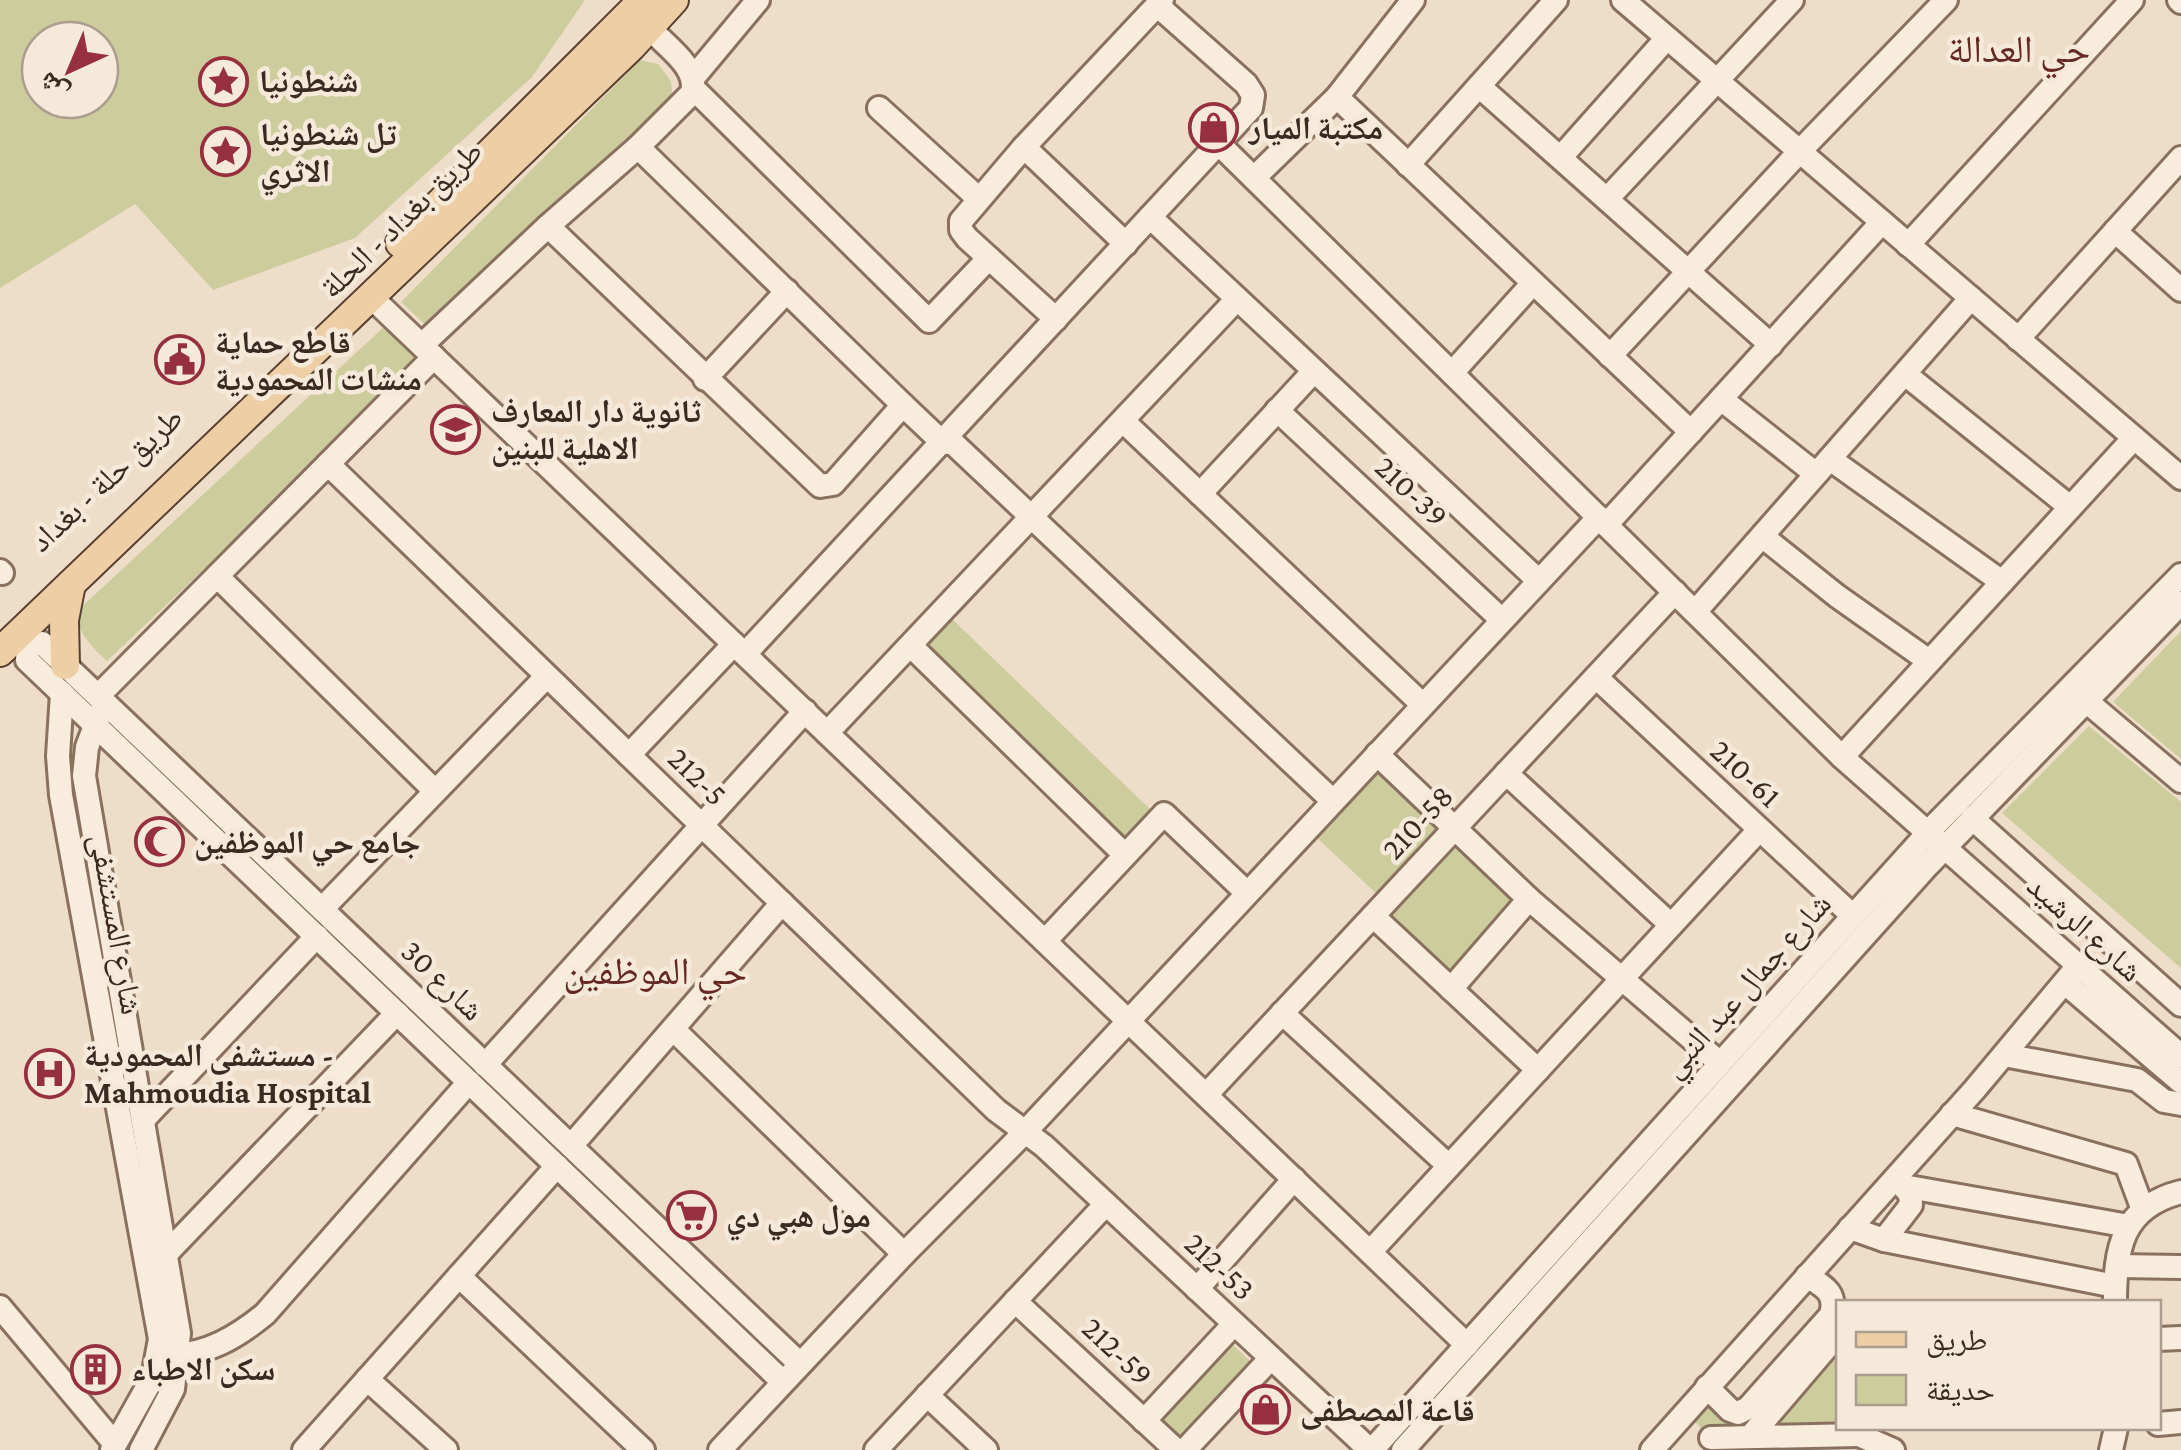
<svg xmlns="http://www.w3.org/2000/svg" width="2181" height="1450" viewBox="0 0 2181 1450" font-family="'Crimson Pro','Noto Naskh Arabic',serif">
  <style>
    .green { fill: #cccc9d; fill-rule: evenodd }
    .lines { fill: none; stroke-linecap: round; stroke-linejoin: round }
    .minor-casing { stroke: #8a705e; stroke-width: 28 }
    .major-casing { stroke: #583f32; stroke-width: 32 }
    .minor { stroke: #f8eddd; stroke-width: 22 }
    .major { stroke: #eecea4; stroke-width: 28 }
    .labels { text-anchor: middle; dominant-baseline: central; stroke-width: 9; stroke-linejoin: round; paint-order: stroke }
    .poi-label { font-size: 32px; font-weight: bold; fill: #3b2a21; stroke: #f5e9d9; text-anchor: start }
    .street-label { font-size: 32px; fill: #3b2a21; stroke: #f5e9d9 }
    .quarter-label { font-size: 38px; fill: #662822; stroke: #f5e9d9 }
  </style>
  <rect width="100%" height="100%" fill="#eedec9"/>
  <g class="green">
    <path d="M0 0H585L532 77 355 238 213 290 135 204 0 288ZM40 40H100V100H40Z"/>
    <path d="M640 60 658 64 671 81 673 101 429 328 401 302Z"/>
    <path d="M385 326 422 363 107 661C91 646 79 635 76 612Z"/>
    <path d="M951 618 1152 811 1124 840 923 647Z"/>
    <path d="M2181 631V759L2113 702Z"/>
    <path d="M2089 726 2181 802V968L2002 813Z"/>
    <path d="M1377 766 1443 828 1379 896 1313 834Z"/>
    <path d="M1458 841 1521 898 1451 974 1388 916Z"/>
    <path d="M1830 1290 1844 1302H1838V1428L1711 1438 1685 1412 1707 1387 1738 1413 1831 1315Z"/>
    <path d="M1230 1342 1251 1362 1177 1442 1156 1422Z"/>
  </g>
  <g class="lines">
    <defs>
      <g id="minor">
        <path d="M1623 0 2181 478"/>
        <path d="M2179 0 2181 2"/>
        <path d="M693 78 758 0"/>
        <path d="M1479 86 1771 345"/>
        <path d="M694 89 929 321 989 258"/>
        <path d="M1337 97 1691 432"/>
        <path d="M879 108 978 198"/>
        <path d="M1219 144 1842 757 2181 1056"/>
        <path d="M638 147 903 405 942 442 954 444 1333 801"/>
        <path d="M1024 147 1126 244"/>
        <path d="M1561 157 1667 38"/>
        <path d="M1408 165 1556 0"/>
        <path d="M1254 178 1337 97 1413 0"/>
        <path d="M1607 199 1792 0"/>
        <path d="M1150 217 1539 581"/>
        <path d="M548 226 820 486 833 484 903 405"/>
        <path d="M2115 231 2181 290"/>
        <path d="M1908 245 2132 0"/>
        <path d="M371 297 1467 1345"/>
        <path d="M1056 319 967 238 961 230V221L1024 147 1162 0"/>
        <path d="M2018 339 2181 158"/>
        <path d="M422 345 548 226 638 147 692 93C700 63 655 40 640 17"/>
        <path d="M1610 356 1800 151 1946 0"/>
        <path d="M1452 373 1533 283"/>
        <path d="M1905 374 2070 507"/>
        <path d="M705 379 787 291"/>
        <path d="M1721 399 1816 474"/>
        <path d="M1277 410 1502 620"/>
        <path d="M1123 421 1423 705"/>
        <path d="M1830 459 2002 582"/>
        <path d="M328 464 996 1110 1044 1146 1370 1450"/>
        <path d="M1200 494 1314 371"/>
        <path d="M1606 525 1882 222"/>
        <path d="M1762 536 1837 596 1929 661"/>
        <path d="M0 571 2 573"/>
        <path d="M217 576 435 791"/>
        <path d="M1695 612 1971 298"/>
        <path d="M911 646 1125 855"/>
        <path d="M745 654 1251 108 1253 95 1246 84 1157 5"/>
        <path d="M1596 677 1853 916"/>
        <path d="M62 693 58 756 61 795 160 1339 153 1377 112 1450"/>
        <path d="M98 696 434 357"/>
        <path d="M2085 700 2181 781"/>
        <path d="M100 713 87 747 84 776 179 1333 173 1389 141 1450"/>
        <path d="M827 733 1237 299"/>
        <path d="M1377 754 1529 899 1720 1063"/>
        <path d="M629 755 734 644"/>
        <path d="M1842 757 2134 438"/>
        <path d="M1506 773 1671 925"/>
        <path d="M1972 818 2181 1005"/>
        <path d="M322 909 546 677"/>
        <path d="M1373 916 1538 1070"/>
        <path d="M1045 941 1164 814 1247 893"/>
        <path d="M2065 983 2181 1082"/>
        <path d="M1451 989 1529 899"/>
        <path d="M1282 1013 1449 1166"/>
        <path d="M673 1029 904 1254"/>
        <path d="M2004 1055 2137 1080 2164 1101 2181 1104"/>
        <path d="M485 1065 805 711"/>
        <path d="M1206 1095 1675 592"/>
        <path d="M1952 1114 2126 1164 2143 1210"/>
        <path d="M143 1120 317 936"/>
        <path d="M571 1146 782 903"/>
        <path d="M1903 1186 2129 1226"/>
        <path d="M1850 1228 1884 1240 1911 1205 1910 1194 1897 1179"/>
        <path d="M1884 1240 2115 1286"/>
        <path d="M1370 1252 1759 830"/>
        <path d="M166 1254 397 1013"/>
        <path d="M2117 1266 2181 1267"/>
        <path d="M459 1276 643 1450"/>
        <path d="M1197 1289 1294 1179"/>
        <path d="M1015 1301 1176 1450"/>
        <path d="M2115 1302C2115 1248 2122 1207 2181 1192"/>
        <path d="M0 1307 115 1444"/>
        <path d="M2158 1339 2181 1338"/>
        <path d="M169 1355C206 1356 238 1336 265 1314L469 1082"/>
        <path d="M367 1379 446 1450"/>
        <path d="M783 1382 27 660 28 646 42 643 800 1364"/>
        <path d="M1707 1387 1730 1410 1738 1413 1748 1408 1831 1315C1837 1293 1825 1287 1807 1276"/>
        <path d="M927 1395 986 1450"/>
        <path d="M1144 1421 1234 1324"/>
        <path d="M2158 1424 2181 1422"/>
        <path d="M1859 1435 1893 1450"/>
        <path d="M1750 1437 1838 1334"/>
        <path d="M1711 1438 1859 1435V1428"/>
        <path d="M304 1450 557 1166"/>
        <path d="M720 1450 904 1254 1024 1133 1599 517"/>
        <path d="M876 1450 1106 1204"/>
        <path d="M1185 1450 1271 1358"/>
        <path d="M1372 1450 1936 824 2181 575"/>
        <path d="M1403 1450 1928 865 2181 603"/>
        <path d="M1652 1450 1975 1089 2078 966"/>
        <path d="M2111 1450 2116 1428"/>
      </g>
      <g id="major">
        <path d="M400 243 643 0"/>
        <path d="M0 652 631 47 674 0"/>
        <path d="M65 665 64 620 71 584"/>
      </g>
    </defs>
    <use href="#minor" class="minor-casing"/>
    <use href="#major" class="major-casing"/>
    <use href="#minor" class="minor"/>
    <use href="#major" class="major"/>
  </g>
  <defs>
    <symbol id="sight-ring" viewBox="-11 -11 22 22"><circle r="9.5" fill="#f5e9d9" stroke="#97303e" stroke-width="1.5"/><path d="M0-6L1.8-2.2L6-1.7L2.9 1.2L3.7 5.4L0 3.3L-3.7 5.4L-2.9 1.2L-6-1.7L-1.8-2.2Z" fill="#97303e"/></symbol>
    <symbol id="shop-ring" viewBox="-11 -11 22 22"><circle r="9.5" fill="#f5e9d9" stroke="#97303e" stroke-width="1.5"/><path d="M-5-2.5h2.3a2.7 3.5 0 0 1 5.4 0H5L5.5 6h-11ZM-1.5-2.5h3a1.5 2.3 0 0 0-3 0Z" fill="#97303e"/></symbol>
    <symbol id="civic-ring" viewBox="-11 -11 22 22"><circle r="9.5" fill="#f5e9d9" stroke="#97303e" stroke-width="1.5"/><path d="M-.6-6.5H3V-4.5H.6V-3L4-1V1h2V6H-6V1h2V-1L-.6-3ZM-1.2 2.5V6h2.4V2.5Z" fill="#97303e"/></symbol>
    <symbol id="school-ring" viewBox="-11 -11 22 22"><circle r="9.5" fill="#f5e9d9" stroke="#97303e" stroke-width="1.5"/><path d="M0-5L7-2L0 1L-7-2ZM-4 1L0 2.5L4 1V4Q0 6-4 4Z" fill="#97303e"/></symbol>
    <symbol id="mosque-ring" viewBox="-11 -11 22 22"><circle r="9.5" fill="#f5e9d9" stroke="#97303e" stroke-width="1.5"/><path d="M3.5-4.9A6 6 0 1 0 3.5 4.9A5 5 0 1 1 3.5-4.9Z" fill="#97303e"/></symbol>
    <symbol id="hospital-ring" viewBox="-11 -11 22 22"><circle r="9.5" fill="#f5e9d9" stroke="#97303e" stroke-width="1.5"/><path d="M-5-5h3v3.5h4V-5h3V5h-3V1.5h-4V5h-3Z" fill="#97303e"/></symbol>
    <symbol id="supermarket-ring" viewBox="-11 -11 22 22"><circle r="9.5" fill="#f5e9d9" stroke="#97303e" stroke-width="1.5"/><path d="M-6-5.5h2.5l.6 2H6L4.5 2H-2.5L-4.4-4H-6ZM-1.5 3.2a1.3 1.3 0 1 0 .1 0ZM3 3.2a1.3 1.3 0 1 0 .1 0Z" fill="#97303e"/></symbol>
    <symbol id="building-ring" viewBox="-11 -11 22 22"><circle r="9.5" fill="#f5e9d9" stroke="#97303e" stroke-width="1.5"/><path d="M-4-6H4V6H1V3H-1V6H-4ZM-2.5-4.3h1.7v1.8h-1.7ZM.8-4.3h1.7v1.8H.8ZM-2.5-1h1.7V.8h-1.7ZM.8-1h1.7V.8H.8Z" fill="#97303e"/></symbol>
  </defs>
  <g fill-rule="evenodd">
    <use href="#sight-ring" x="196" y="54" width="55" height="55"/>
    <use href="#shop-ring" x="1186" y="100" width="55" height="55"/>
    <use href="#sight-ring" x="198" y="124" width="55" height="55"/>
    <use href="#civic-ring" x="152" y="332" width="55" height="55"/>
    <use href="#school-ring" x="428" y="402" width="55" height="55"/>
    <use href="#mosque-ring" x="132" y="814" width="55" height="55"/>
    <use href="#hospital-ring" x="22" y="1046" width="55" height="55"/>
    <use href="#supermarket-ring" x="664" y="1188" width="55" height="55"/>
    <use href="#building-ring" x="68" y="1342" width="55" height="55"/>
    <use href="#shop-ring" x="1238" y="1382" width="55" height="55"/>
  </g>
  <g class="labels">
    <g class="poi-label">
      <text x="259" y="81">شنطونيا</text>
      <text x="1249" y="128">مكتبة الميار</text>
      <text x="260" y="134">تل شنطونيا<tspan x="260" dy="37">الاثري</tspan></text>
      <text x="215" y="342">قاطع حماية<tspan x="215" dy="37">منشات المحمودية</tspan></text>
      <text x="491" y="411">ثانوية دار المعارف<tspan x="491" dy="37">الاهلية للبنين</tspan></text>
      <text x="194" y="842">جامع حي الموظفين</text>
      <text x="84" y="1055">مستشفى المحمودية -<tspan x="84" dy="37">Mahmoudia Hospital</tspan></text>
      <text x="726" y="1216">مول هبي دي</text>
      <text x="131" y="1369">سكن الاطباء</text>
      <text x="1300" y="1410">قاعة المصطفى</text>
    </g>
    <g class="street-label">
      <text transform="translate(401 219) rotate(-44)">طريق بغداد - الحلة</text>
      <text transform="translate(106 479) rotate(-43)">طريق حلة - بغداد</text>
      <text transform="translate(1412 491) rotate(43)">210-39</text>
      <text transform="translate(1746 773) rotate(43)">210-61</text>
      <text transform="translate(698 776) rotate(44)">212-5</text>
      <text transform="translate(1417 822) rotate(-47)">210-58</text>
      <text transform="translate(117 924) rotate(80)">شارع المستشفى</text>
      <text transform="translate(2085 928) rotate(42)">شارع الرشيد</text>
      <text transform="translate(443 980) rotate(44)">شارع 30</text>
      <text transform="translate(1746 985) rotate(-48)">شارع جمال عبد النبي</text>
      <text transform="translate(1220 1266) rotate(43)">212-53</text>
      <text transform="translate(1118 1351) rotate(43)">212-59</text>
    </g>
    <g class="quarter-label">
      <text x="2019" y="49">حي العدالة</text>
      <text x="655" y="971">حي الموظفين</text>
    </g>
  </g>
  <rect x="1836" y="1300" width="325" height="130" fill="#f5e9d9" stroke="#ab9d8f" stroke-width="2.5"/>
  <rect x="1856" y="1332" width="50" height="15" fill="#eecea4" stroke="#ab9d8f" stroke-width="2.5"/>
  <text x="1926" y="1350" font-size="30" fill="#3b2a21">طريق</text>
  <rect x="1856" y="1375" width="50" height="30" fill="#cccc9d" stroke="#ab9d8f" stroke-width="2.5"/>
  <text x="1926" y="1400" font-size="30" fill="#3b2a21">حديقة</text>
  <g transform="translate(70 70) rotate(224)"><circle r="48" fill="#f5e9d9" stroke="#ab9d8f" stroke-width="2.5"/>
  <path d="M0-8L18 38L0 25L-18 38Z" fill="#97303e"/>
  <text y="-15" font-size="28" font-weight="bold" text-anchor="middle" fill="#3b2a21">ش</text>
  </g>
</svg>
